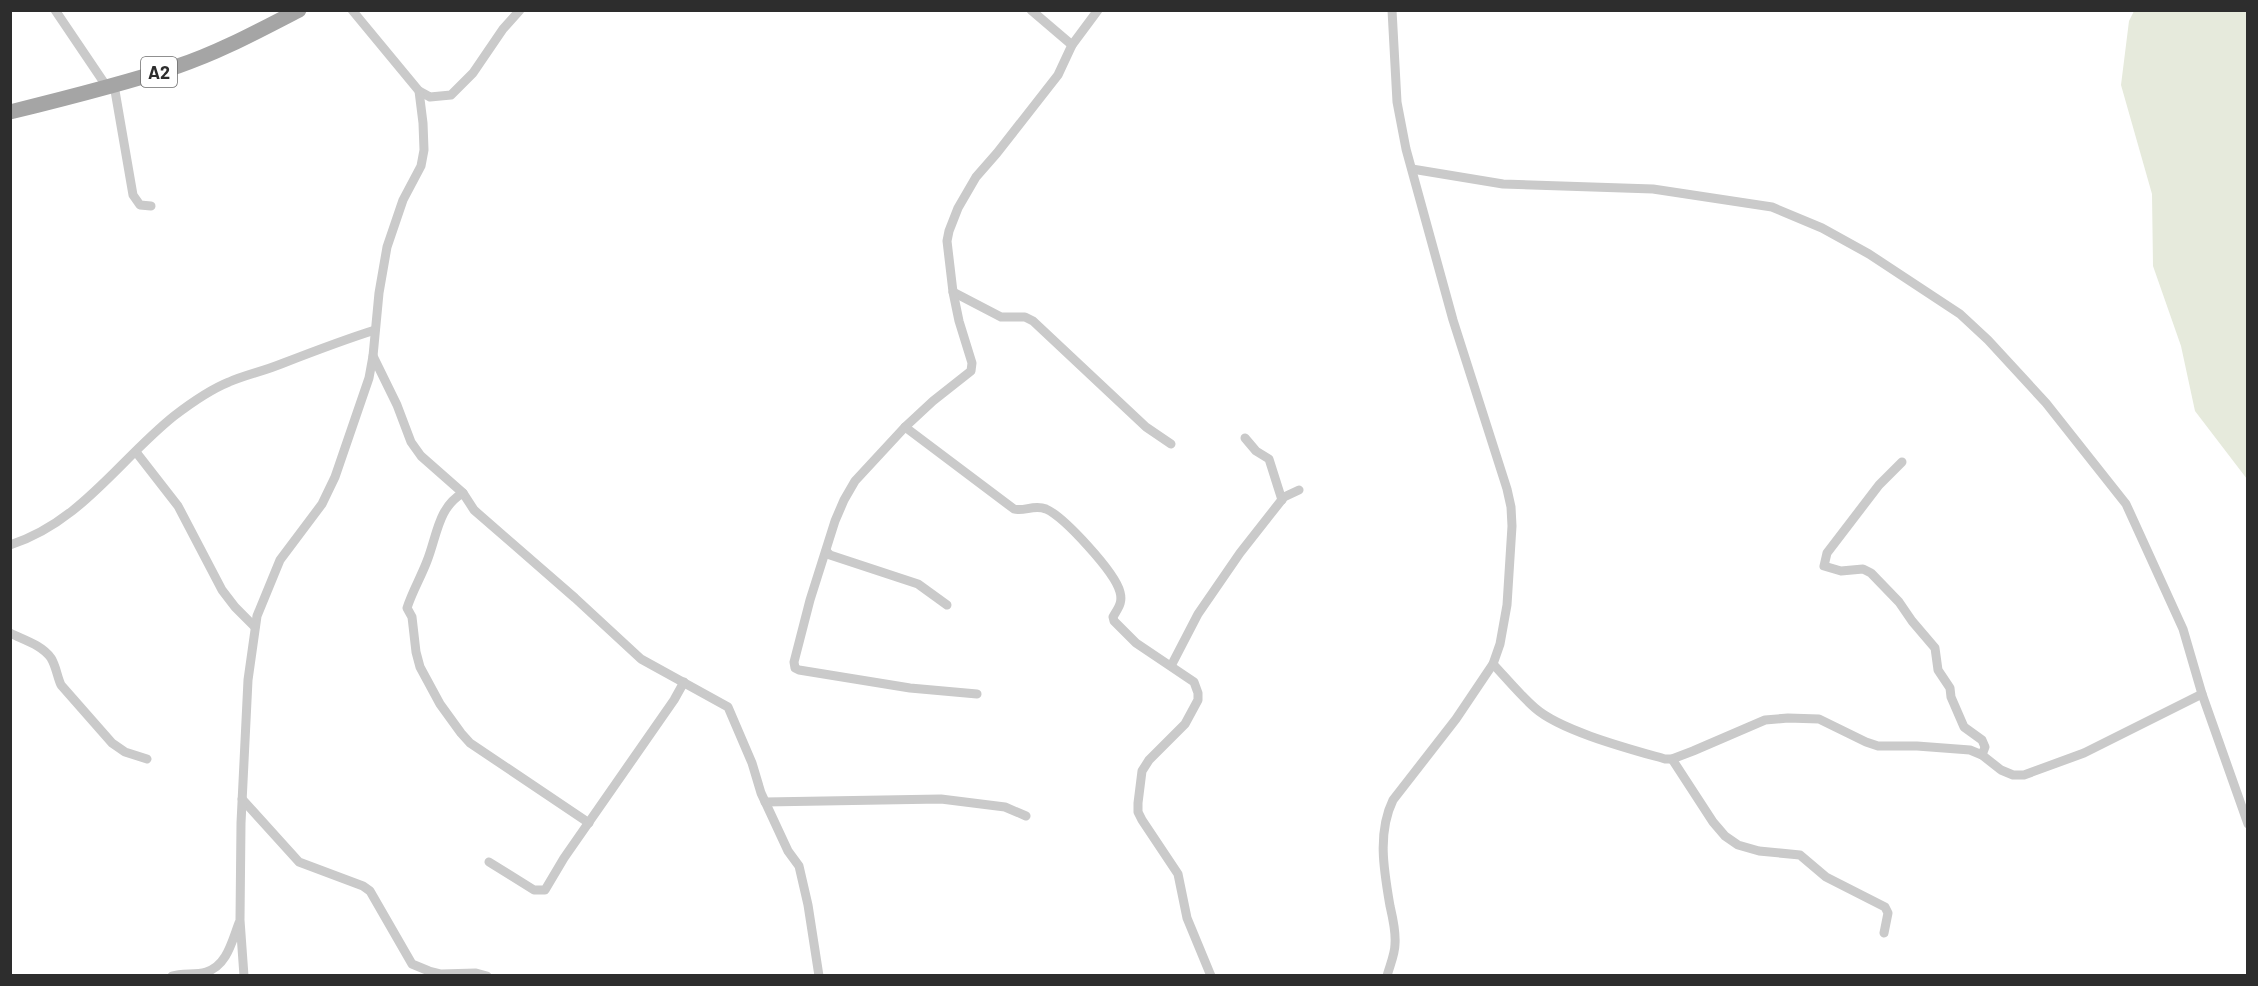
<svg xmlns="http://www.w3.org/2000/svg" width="2258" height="986" viewBox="0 0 2258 986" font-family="Barlow,sans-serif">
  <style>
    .green { fill: #e6eadc }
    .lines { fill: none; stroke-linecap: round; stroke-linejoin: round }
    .street { stroke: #cacaca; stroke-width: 9 }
    .primary { stroke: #a5a5a5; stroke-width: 15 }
    .labels { text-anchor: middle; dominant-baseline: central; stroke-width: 6; stroke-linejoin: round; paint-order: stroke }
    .shield { fill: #fff; stroke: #6c6c6c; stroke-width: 1.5 }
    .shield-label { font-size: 18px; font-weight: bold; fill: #2d2d2d }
  </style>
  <rect width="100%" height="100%" fill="#fff"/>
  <path class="green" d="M2134 11H2247V479L2195 411 2181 346 2153 266 2152 194 2121 85 2129 21Z"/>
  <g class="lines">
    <g class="street">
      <path d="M55 10 107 87"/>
      <path d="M1031 10 1072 45"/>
      <path d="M114 85 133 195 140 205 151 206"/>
      <path d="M419 91 430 97 451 95 473 73 503 29 520 10"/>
      <path d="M1412 169 1503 184 1653 189 1772 207 1822 228 1869 254 1960 314 1988 340 2046 403 2126 504 2183 629 2202 694 2248 824"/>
      <path d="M953 292 1001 317H1025L1033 321 1146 427 1171 444"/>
      <path d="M373 356 397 405 411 442 421 456 463 493 474 510 575 598 641 659 728 707 752 763 761 793 788 851 799 866 808 905 819 976"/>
      <path d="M905 427 1014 509C1024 512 1034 504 1046 509 1064 517 1115 572 1120 592 1123 603 1118 608 1113 617L1114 621 1136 643 1194 682 1198 693V700L1185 724 1149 760 1142 771 1138 803V812L1142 820 1178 874 1187 918 1211 976"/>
      <path d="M1245 438 1256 451 1269 459 1282 500"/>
      <path d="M136 452 178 506 222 590 235 607 255 627"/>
      <path d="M1902 462 1879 485 1827 553 1824 566 1841 571 1863 569 1871 573 1899 602 1912 621 1935 648 1938 670 1950 688 1951 697 1964 727 1982 740 1985 747 1982 755"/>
      <path d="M463 493C438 507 437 536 427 561 421 577 412 592 407 608L412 617 416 652 420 667 440 704 461 733 470 743 589 823"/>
      <path d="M10 545C81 522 119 460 174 416 191 403 209 390 229 382 245 375 264 371 281 364 312 352 343 340 375 330"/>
      <path d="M826 551 830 555 918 584 947 605"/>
      <path d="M10 633C24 640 42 645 51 658 56 666 57 676 61 685L112 743 125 752 147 759"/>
      <path d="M1493 664C1507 679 1520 695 1535 708 1561 731 1630 749 1665 759H1672L1693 751 1765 720 1788 718 1819 719 1866 742 1878 746H1917L1970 750 1982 755 2001 770 2013 775H2024L2084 753 2202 694"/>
      <path d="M1171 666 1198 614 1240 553 1284 497 1299 490"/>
      <path d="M977 694 910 688 799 670 795 668 794 662 810 600 835 521 844 500 855 481 905 427 933 401 971 371 972 363 959 321 953 292 947 241 949 231 958 208 976 177 997 153 1058 75 1072 45 1098 10"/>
      <path d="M1672 759 1713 822 1725 836 1738 845 1759 851 1800 855 1826 877 1885 907 1888 913 1884 933"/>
      <path d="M242 799 299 862 363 886 370 891 412 964 429 971 441 974 476 973 487 976"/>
      <path d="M765 802 941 799 1005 807 1026 816"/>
      <path d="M489 862 534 890H545L564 858 674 700 684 682"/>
      <path d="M172 976C183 973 195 975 206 972 227 966 232 941 239 923"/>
      <path d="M244 976 240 920 241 823 248 680 257 616 280 560 322 504 335 477 369 378 373 356 379 293 387 247 403 200 421 166 424 150 423 123 419 91 352 10"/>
      <path d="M1387 976C1390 965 1395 954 1395 944 1396 931 1393 919 1390 906 1384 871 1377 833 1393 800L1456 719 1493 664 1500 644 1507 605 1512 526 1511 507 1507 489 1453 320 1406 149 1397 102 1392 10"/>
    </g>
    <path class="primary" d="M10 112C67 98 123 84 178 66 220 52 260 30 299 10"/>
  </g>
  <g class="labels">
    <rect class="shield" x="141" y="57" width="36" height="30" rx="4.5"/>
    <g class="shield-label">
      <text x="159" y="72">A2</text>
    </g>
  </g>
  <rect width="2258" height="986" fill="none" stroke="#2d2d2d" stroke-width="24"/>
</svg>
